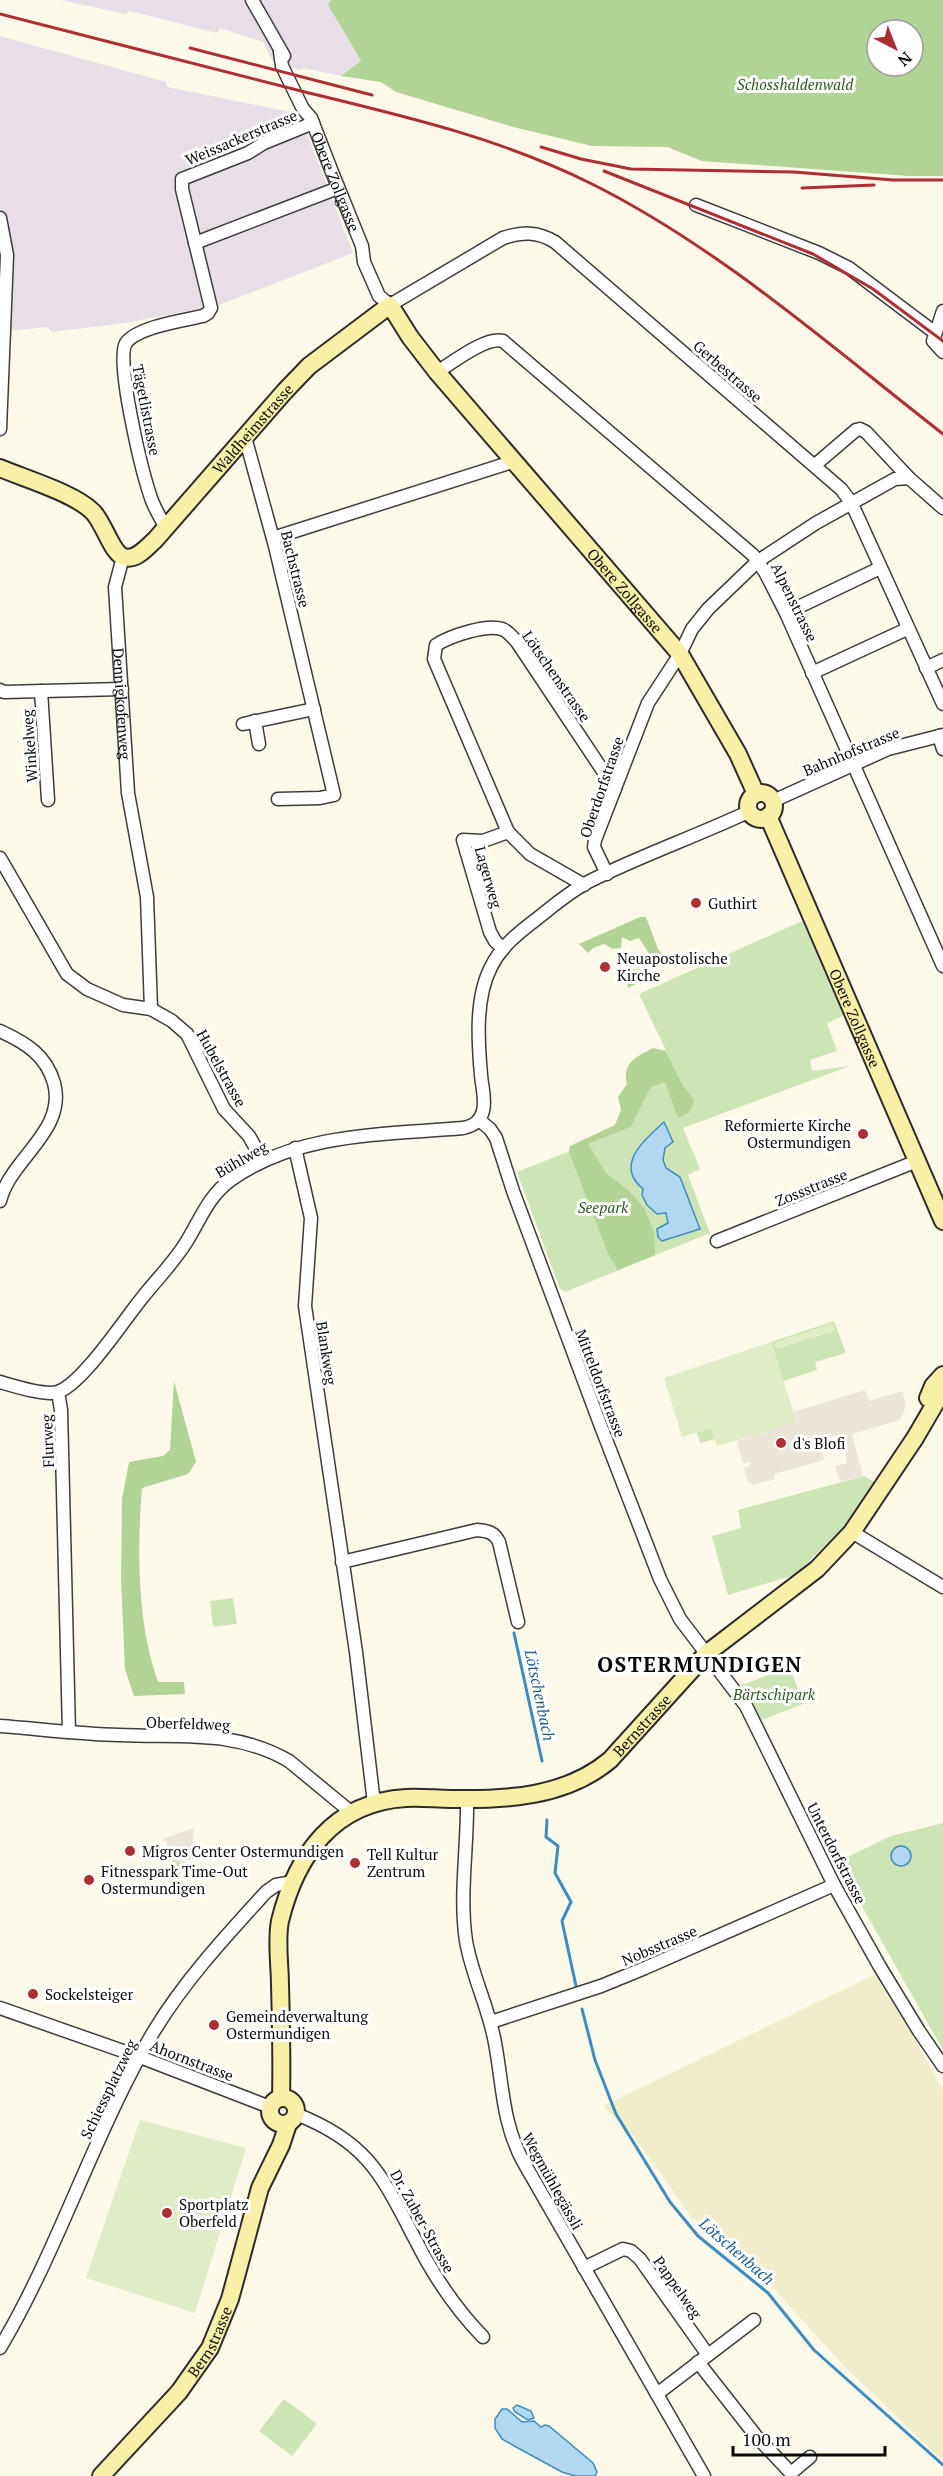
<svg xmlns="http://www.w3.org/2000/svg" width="943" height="2476" viewBox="0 0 943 2476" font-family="'PT Serif',serif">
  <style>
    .industrial { fill: #e7dee8 }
    .farmland { fill: #f0edcb }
    .green { fill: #cde4b5; fill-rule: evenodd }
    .forest { fill: #b1d396; fill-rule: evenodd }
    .pitch { fill: #dfecc6 }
    .plaza { fill: #ebe6d9 }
    .water { fill: #b1d8f0; stroke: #3d8cc2; stroke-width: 1.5 }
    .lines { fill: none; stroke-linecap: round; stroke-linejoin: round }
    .stream { stroke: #3d8cc2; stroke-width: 3 }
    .street-casing { stroke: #3d3d3d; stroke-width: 15 }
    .secondary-casing { stroke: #2c2c2c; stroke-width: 20 }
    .street { stroke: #fff; stroke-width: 12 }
    .secondary { stroke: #f9f0a7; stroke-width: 16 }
    .rail { stroke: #ad2e33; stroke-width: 3 }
    .poi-dot { fill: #ad2e33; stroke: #fff; stroke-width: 2 }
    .labels { text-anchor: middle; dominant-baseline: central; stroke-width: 6; stroke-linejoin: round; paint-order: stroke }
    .park-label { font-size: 15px; font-style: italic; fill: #2c5b20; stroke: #fff }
    .street-label { font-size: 15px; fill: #0a0a0a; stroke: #fff }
    .poi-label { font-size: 15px; fill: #0a0a0a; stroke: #fff; text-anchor: start }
    .water-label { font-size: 16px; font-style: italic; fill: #1e5d90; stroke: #fff }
    .district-label { font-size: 21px; font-weight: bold; letter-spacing: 1.5px; fill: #0a0a0a; stroke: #fff }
  </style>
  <rect width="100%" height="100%" fill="#fdf9e8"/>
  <g class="industrial">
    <path d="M61 0H331L328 5 361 62 341 76 303 68 301 70 273 62 263 42 220 28 217 33 130 11 125 14Z"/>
    <path d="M0 36 166 82 167 87 296 113 308 137 353 253 219 305 125 323 52 332 47 327 9 331V250L0 208Z"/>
  </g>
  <path class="farmland" d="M878 1973 943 2090V2461L843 2365 773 2288 691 2217 633 2135 603 2106Z"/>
  <g class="green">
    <path d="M802 921 843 1016 827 1023 837 1051 810 1060 812 1071 850 1066 683 1128 700 1169 688 1175 710 1233 565 1292 560 1289 517 1172 631 1127 651 1087 665 1081 678 1117 689 1113 695 1101 682 1084 639 994Z"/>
    <path d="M834 1321 846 1353 815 1362 817 1370 783 1381 771 1342ZM822 1327 776 1348 775 1343Z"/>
    <path d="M711 1428 715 1439 700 1443 697 1432Z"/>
    <path d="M864 1476 874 1482 846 1525 795 1575 728 1595 712 1536 741 1528 738 1510Z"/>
    <path d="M233 1598 237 1624 213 1627 210 1601Z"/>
    <path d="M790 1667 803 1704 762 1720 739 1686Z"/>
    <path d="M943 1823V2050L837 1862 891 1836Z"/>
    <path d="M173 1859 185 1864 177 1881 165 1876Z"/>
    <path d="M284 2399 317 2424 292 2456 259 2431Z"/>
  </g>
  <g class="forest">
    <path d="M331 0H943V176H909L702 161 667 147 592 146 513 127 396 92 381 82 341 76 361 61 328 5ZM877 30H913V66H877Z"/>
    <path d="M640 917H646L658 949 665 958 652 965C649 978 640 982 628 988L626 974 632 969 642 970 644 962 652 958 639 938 630 941 622 937 621 948 613 949 604 944 593 948 588 953 579 944Z"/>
    <path d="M653 1048 666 1051 682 1084 695 1101 689 1113 678 1118 665 1082 651 1087 631 1127 588 1144 606 1173 629 1191 644 1208 654 1232 655 1255 618 1270 609 1256 569 1152 570 1146 615 1125 621 1110 618 1097 627 1084C622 1062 636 1057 653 1048Z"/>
    <path d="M174 1381 196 1462 188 1474 142 1488C137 1550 137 1623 158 1682H184L185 1694 134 1696 125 1669 121 1580 122 1499 129 1462 163 1456 170 1450Z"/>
  </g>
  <g class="pitch">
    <path d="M832 1323 835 1331 777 1349 775 1343Z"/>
    <path d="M771 1342 797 1423 717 1446 711 1428 682 1437 664 1378Z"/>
    <path d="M140 2120 246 2148 195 2313 86 2278Z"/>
  </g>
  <g class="plaza">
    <path d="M865 1390 869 1401 902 1391 906 1406 900 1420 852 1434 863 1476 840 1482 835 1466 847 1463 845 1454 847 1453 843 1441 835 1435 819 1442 824 1460 774 1474 775 1479 752 1485 751 1482 749 1483 744 1468 750 1466V1462L743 1463 737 1441 796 1423 793 1412Z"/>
    <path d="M194 1828 191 1860H185L184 1863 162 1856 167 1852V1843L162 1839Z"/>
  </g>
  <g class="water">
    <path d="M664 1122 673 1142 665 1148 663 1160 666 1168 680 1177 700 1229 662 1241 658 1237 657 1229 668 1223 666 1213 657 1214 647 1205 642 1195 643 1189C614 1165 644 1140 664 1122Z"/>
    <circle cx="901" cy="1856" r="10"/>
    <path d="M517 2405 531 2411 534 2418 528 2420 515 2412 513 2408Z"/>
    <path d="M502 2409H507L522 2422 534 2421 541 2427 545 2425 549 2426 593 2463 597 2472 595 2476H575L562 2472 516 2447 502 2439 495 2428V2419Z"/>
  </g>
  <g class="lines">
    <g class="stream">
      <path d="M514 1633 542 1761"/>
      <path d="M547 1820 546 1837 558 1846 555 1873 571 1902 562 1921 576 1986"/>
      <path d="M582 2009 595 2060 616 2114 670 2202 698 2236 768 2293 814 2350 943 2465"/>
    </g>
    <defs>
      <g id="street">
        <path d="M252 0 284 56"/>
        <path id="s1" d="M280 52 282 66 303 109 311 118 332 172 362 246 364 262 379 296 390 305"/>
        <path d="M696 205 819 253 849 268 934 332"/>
        <path d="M0 218 7 255 0 429"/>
        <path d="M195 243 338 188"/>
        <path d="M390 305 503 238C522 232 537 231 555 242L841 489 851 502 943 704"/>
        <path d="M943 311 933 341 943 352"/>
        <path d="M437 372C452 363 486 336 503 341L753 555 765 572 786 613 943 966"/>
        <path d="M245 437 275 546 334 795 320 798 278 799"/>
        <path d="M815 465 856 430 860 429 866 432 909 478 943 508"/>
        <path d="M166 528C160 517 153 506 150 495 142 471 115 360 126 343 137 327 185 320 203 316L208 313 211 308 182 189V179L248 153 264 143 313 123"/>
        <path d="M273 538 515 461"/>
        <path id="s2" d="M123 557 115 587 128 793 147 897 151 1009"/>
        <path d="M786 613 880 568"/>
        <path d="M926 668 943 660"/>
        <path d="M812 673 907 629"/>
        <path d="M0 690 4 692 122 689"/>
        <path d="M41 691 48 800"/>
        <path d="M255 721 259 744"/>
        <path d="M243 724 314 709"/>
        <path d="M939 736 943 749"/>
        <path d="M773 801 888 749 943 735"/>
        <path d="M508 832 434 659 436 645C450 636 486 624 502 629 508 631 513 638 517 642L615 789"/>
        <path d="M0 858 67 974 87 989 123 1005 151 1009 172 1021 187 1034 224 1109 249 1136 263 1161"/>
        <path d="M607 874 594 847 595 840 648 703 680 654 692 629 708 609 758 561 816 523 895 479 909 478"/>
        <path d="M503 949 495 941 490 932 463 840 483 841 508 832 530 854 584 885"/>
        <path d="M0 1031C26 1043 46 1055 54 1083 67 1131 10 1159 0 1201"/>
        <path d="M479 1120 490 1129 496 1138 513 1191 600 1424 660 1579 680 1619 746 1706 834 1885 880 1967 919 2031 943 2066"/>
        <path d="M295 1148 311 1218 305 1306 356 1652 374 1803"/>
        <path d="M717 1241 917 1161"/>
        <path d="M0 1382C14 1386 45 1396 58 1392 83 1383 124 1320 142 1298 157 1279 175 1261 187 1241 201 1218 209 1195 232 1179 300 1132 384 1135 463 1128 473 1126 480 1122 483 1111 486 1100 482 1087 481 1075 478 1041 475 998 491 967 500 948 517 934 534 921 552 907 570 891 590 881 642 855 697 836 750 811"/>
        <path d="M58 1392 61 1410 69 1732"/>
        <path d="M852 1532 943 1587"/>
        <path d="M342 1562 477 1530C488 1531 494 1532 499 1542L518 1622"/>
        <path d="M0 1726C40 1729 79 1734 119 1735 179 1738 234 1729 289 1761L352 1813"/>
        <path d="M467 1799C468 1846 459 1894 466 1941 472 1976 489 2008 495 2043 503 2085 502 2124 524 2163L704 2476"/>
        <path d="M0 2008 140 2057 270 2107"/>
        <path d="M491 2022 601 1986 645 1968 834 1885"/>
        <path d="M296 2114C368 2142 382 2176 415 2239 433 2275 455 2308 483 2337"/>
        <path d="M584 2268 623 2249 631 2251 640 2259 708 2355"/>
        <path d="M0 2348C60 2247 94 2132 154 2031 185 1980 226 1936 266 1892L276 1885 293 1882"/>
        <path d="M698 2362 756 2436 791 2473 810 2457"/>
        <path d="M657 2394 754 2320"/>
      </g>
      <g id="secondary">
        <path id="s3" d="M0 468C26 479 74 493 93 512 104 523 112 554 124 557 136 561 147 547 155 540L285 391 309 366 390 305 410 337 437 372 680 654 738 754 756 794"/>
        <circle cx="761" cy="806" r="13"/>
        <path id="s4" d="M768 816 943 1221"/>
        <path d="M928 1398 933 1386 943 1375"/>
        <circle cx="283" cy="2111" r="13"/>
        <path id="s5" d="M281 2098C282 2060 281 2022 280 1985 280 1965 276 1941 280 1921 296 1856 333 1802 406 1798 421 1797 436 1799 451 1799 507 1800 566 1797 610 1760L706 1654 817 1569 852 1532 915 1438 943 1390"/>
        <path id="s6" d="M101 2476 179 2392 210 2348 230 2299 260 2188 281 2145 288 2124"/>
      </g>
    </defs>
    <use href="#street" class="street-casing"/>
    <use href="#secondary" class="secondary-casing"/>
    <use href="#street" class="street"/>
    <use href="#secondary" class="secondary"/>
    <g class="rail">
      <path d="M0 14C100 39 201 66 301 91 400 115 501 138 592 184 720 248 830 346 943 434"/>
      <path d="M190 48 372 95"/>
      <path d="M541 147 581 159 631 169 794 172 893 180H943"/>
      <path d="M604 171 813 254 873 289 943 341"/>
      <path d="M802 188 874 185"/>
    </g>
  </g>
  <g class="poi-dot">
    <circle cx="696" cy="903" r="6"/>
    <circle cx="605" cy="967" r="6"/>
    <circle cx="863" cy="1134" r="6"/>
    <circle cx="781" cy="1443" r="6"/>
    <circle cx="130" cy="1851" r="6"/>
    <circle cx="355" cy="1863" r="6"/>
    <circle cx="89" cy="1880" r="6"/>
    <circle cx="33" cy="1994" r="6"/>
    <circle cx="214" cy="2025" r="6"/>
    <circle cx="167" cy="2213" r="6"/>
  </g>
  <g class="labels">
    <g class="park-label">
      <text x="795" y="84">Schosshaldenwald</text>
      <text x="603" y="1207">Seepark</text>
      <text x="774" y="1694">Bärtschipark</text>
    </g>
    <g class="street-label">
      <text transform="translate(241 137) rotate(-23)">Weissackerstrasse</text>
      <text stroke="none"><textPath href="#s1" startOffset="142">Obere Zollgasse</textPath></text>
      <text transform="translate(728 371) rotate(41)">Gerbestrasse</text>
      <text transform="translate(147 410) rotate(79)">Tägetlistrasse</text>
      <text stroke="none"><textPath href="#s3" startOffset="344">Waldheimstrasse</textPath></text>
      <text transform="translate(296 569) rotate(76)">Bachstrasse</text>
      <text stroke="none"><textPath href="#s3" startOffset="900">Obere Zollgasse</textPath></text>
      <text transform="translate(795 602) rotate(64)">Alpenstrasse</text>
      <text transform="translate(557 676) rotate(55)">Lötschenstrasse</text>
      <text stroke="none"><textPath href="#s2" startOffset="148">Dennigkofenweg</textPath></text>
      <text transform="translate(29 746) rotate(-94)">Winkelweg</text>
      <text transform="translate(851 751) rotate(-23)">Bahnhofstrasse</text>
      <text transform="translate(601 787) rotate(-71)">Oberdorfstrasse</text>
      <text transform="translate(489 877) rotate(74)">Lagerweg</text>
      <text stroke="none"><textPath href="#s4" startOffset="220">Obere Zollgasse</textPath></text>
      <text transform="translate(222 1068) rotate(61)">Hubelstrasse</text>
      <text transform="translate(241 1159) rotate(-30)">Bühlweg</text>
      <text transform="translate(811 1187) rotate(-22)">Zossstrasse</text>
      <text transform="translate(327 1353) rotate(81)">Blankweg</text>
      <text transform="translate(601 1383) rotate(69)">Mitteldorfstrasse</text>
      <text transform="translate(47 1441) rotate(-92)">Flurweg</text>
      <text transform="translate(188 1723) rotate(2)">Oberfeldweg</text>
      <text stroke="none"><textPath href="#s5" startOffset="627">Bernstrasse</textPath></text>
      <text transform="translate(837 1853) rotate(63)">Unterdorfstrasse</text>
      <text transform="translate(659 1945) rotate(-23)">Nobsstrasse</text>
      <text transform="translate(192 2060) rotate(21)">Ahornstrasse</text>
      <text transform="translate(108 2089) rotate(-64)">Schiessplatzweg</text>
      <text transform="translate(553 2181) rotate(61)">Wegmühlegässli</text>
      <text transform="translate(423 2221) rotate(61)">Dr. Zuber-Strasse</text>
      <text transform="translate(678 2287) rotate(55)">Pappelweg</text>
      <text stroke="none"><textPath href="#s6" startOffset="174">Bernstrasse</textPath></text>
    </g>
    <g class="poi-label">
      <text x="708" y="903">Guthirt</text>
      <text x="617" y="958">Neuapostolische<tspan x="617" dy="17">Kirche</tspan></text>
      <text x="851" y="1125" text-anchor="end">Reformierte Kirche<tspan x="851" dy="17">Ostermundigen</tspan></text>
      <text x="793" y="1443">d's Blofi</text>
      <text x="142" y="1851">Migros Center Ostermundigen</text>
      <text x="367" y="1854">Tell Kultur<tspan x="367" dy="17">Zentrum</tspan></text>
      <text x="101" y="1871">Fitnesspark Time-Out<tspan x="101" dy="17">Ostermundigen</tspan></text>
      <text x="45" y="1994">Sockelsteiger</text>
      <text x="226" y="2016">Gemeindeverwaltung<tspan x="226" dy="17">Ostermundigen</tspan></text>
      <text x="179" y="2204">Sportplatz<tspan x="179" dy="17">Oberfeld</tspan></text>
    </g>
    <g class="water-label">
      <text transform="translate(540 1695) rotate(78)">Lötschenbach</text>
      <text transform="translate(737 2251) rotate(41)">Lötschenbach</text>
    </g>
    <g class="district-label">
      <text x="700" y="1664">OSTERMUNDIGEN</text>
    </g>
  </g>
  <g transform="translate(895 48) rotate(138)"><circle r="28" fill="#ffffff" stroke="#9d9d9d" stroke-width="1.5"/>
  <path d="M0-4.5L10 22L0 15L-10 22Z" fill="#ad2e33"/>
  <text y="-9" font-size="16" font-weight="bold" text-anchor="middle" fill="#0a0a0a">N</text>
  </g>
  <path d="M733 2446v9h152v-9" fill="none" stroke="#0a0a0a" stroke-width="3"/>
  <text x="742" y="2446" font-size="18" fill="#0a0a0a" stroke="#ffffff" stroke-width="4.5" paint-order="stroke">100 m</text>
</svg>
